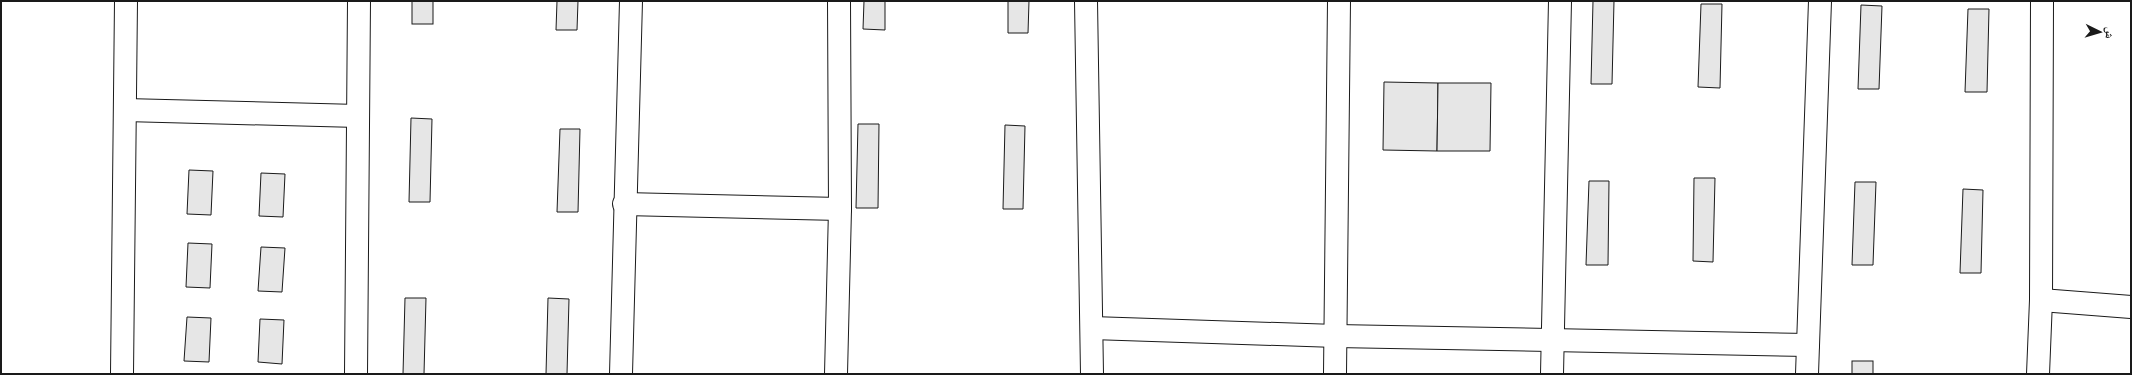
<svg xmlns="http://www.w3.org/2000/svg" width="2132" height="375" viewBox="0 0 2132 375" font-family="Ubuntu,'Noto Naskh Arabic',sans-serif">
  <style>
    .building { fill: #e6e6e6; stroke: #1a1a1a }
    .lines { fill: none; stroke-linecap: round; stroke-linejoin: round }
    .minor-casing { stroke: #1a1a1a; stroke-width: 24 }
    .minor { stroke: #fff; stroke-width: 22 }
  </style>
  <rect width="100%" height="100%" fill="#fff"/>
  <g class="building">
    <rect x="412" y="1" width="21" height="23"/>
    <path d="M557 1H578L577 30H556Z"/>
    <path d="M864 1H885V30L863 29Z"/>
    <path d="M1008 1H1029L1028 33H1008Z"/>
    <path d="M1593 1H1614L1612 84H1591Z"/>
    <path d="M1701 4H1722L1720 88 1698 87Z"/>
    <path d="M1861 5 1882 6 1879 89H1858Z"/>
    <path d="M1968 9H1989L1987 92H1965Z"/>
    <path d="M1384 82 1438 83 1437 151 1383 150Z"/>
    <path d="M1438 83H1491L1490 151H1437Z"/>
    <path d="M411 118 432 119 430 202H409Z"/>
    <path d="M858 124H879L878 208H856Z"/>
    <path d="M1005 125 1025 126 1023 209H1003Z"/>
    <path d="M560 129H580L578 212H557Z"/>
    <path d="M189 170 213 171 211 215 187 214Z"/>
    <path d="M261 173 285 174 283 217 259 216Z"/>
    <path d="M1694 178H1715L1713 262 1693 261Z"/>
    <path d="M1589 181H1609L1608 265H1586Z"/>
    <path d="M1855 182H1876L1873 265H1852Z"/>
    <path d="M1963 189 1983 190 1981 273H1960Z"/>
    <path d="M188 243 212 244 210 288 186 287Z"/>
    <path d="M261 247 285 248 282 292 258 291Z"/>
    <path d="M405 298H426L424 374H403Z"/>
    <path d="M548 298 569 299 567 374H546Z"/>
    <path d="M187 317 211 318 209 362 184 361Z"/>
    <path d="M260 319 284 320 282 364 258 362Z"/>
    <rect x="1852" y="361" width="21" height="13"/>
  </g>
  <g class="lines">
    <defs>
      <g id="minor">
        <path d="M1086 1 1092 374"/>
        <path d="M125 110 358 116"/>
        <path d="M624 204 840 209"/>
        <path d="M2041 300 2131 307"/>
        <path d="M1092 328 1336 336 1808 345"/>
        <path d="M122 374 126 1"/>
        <path d="M356 374 359 1"/>
        <path d="M621 374 631 1"/>
        <path d="M836 374 840 209 839 1"/>
        <path d="M1335 374 1339 1"/>
        <path d="M1552 374 1560 1"/>
        <path d="M1807 374 1820 1"/>
        <path d="M2038 374 2041 300 2042 1"/>
      </g>
    </defs>
    <use href="#minor" class="minor-casing"/>
    <use href="#minor" class="minor"/>
  </g>
  <rect width="2132" height="375" fill="none" stroke="#1a1a1a" stroke-width="4"/>
  <g transform="translate(2100 32) rotate(95)" stroke="#ffffff" stroke-width="3" paint-order="stroke">
  <path d="M0-3L7 15L0 10L-7 15Z" fill="#1a1a1a"/>
  <text y="-6" font-size="11" font-weight="bold" text-anchor="middle" fill="#1a1a1a">ش</text>
  </g>
</svg>
